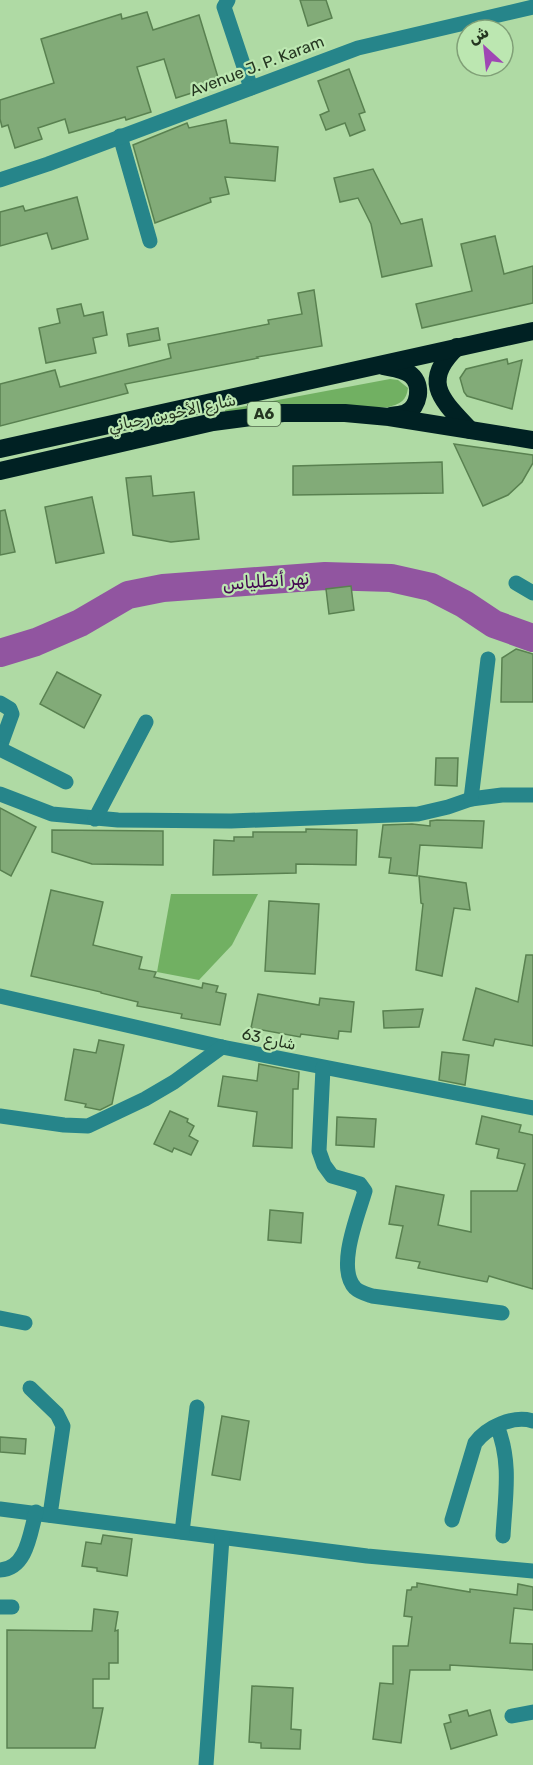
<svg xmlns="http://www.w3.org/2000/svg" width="533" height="1765" viewBox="0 0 533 1765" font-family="Rubik,'Noto Sans Arabic',sans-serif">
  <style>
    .green { fill: #71b062 }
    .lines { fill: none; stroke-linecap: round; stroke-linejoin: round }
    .river { stroke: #9155a0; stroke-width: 28 }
    .building { fill: #82ab78; stroke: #598150; stroke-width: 1.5 }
    .minor { stroke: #26858a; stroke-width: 15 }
    .highway { stroke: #002123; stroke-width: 18 }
    .labels { text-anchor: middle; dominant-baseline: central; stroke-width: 4.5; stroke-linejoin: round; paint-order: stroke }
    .shield { fill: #bce7b1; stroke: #526b4c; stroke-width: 1.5 }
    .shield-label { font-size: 15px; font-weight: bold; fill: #253621 }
    .street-label { font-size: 16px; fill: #253621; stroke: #bce7b1 }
    .water-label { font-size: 18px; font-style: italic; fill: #440751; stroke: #bce7b1 }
  </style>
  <rect width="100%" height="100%" fill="#afdaa4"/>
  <g class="green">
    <path d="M390 379 398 380 408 388C406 401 401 403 389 407L226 415 225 410Z"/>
    <path d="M171 894H258L232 945 199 980 157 972Z"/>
  </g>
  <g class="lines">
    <path class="river" d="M0 653 36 642 80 623 128 595 163 588 325 576 391 578 431 587 464 604 494 624 533 638"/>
  </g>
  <g class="building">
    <path d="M300 0H326L332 18 308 26Z"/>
    <path d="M147 12 153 30 199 15 220 84 176 98 164 59 137 67 151 112 126 120 125 117 69 133 65 119 38 128 42 139 15 148 8 125 2 127 0 119V100L54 83 41 39 121 14 122 19Z"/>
    <path d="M349 69 365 112 359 114 365 130 350 136 345 123 326 130 320 115 329 111 318 81Z"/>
    <path d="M226 120 230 143 278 147 275 181 225 177 229 194 210 198 211 202 155 223 133 145 187 123 189 128Z"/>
    <path d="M373 169 401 224 422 219 432 266 382 277 371 224 358 198 340 202 334 178Z"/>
    <path d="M77 197 88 239 52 249 47 233 0 246V212L23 206 25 211Z"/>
    <path d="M495 236 504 274 533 266V303L422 328 416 304 472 291 461 244Z"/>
    <path d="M314 290 322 346 257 357 258 358 125 384 128 393 0 426V384L55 370 60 387 171 358 168 344 269 324 268 320 302 314 298 293Z"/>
    <path d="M81 304 84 316 103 312 107 335 93 338 96 353 46 363 39 328 60 323 57 309Z"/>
    <path d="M158 328 160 340 129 346 127 334Z"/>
    <path d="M507 359 508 364 522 360 512 409 467 396 464 392 460 378 466 369Z"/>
    <path d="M454 444 533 455V463L522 482 508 495 483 506Z"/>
    <path d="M442 462 443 493 293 495V466Z"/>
    <path d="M151 476 153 496 194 492 199 539 171 542 133 535 126 478Z"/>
    <path d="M92 497 104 553 56 563 45 507Z"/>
    <path d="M5 510 15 552 0 555V511Z"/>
    <path d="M351 586 354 610 329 614 326 589Z"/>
    <path d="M516 649 533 654V702H501L502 658Z"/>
    <path d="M57 672 101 695 84 728 40 704Z"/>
    <path d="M436 758H458L457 786 435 785Z"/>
    <path d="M0 808 36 827 11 876 0 870Z"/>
    <path d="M437 820 484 821 482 848 420 845 417 876 389 873 391 858 379 857 383 825 412 824 430 826V821Z"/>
    <path d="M306 829 357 830 356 865 296 864V873L213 875 214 840 234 841V837H253V832H306Z"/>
    <path d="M52 830 163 831V865L92 864 52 852Z"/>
    <path d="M419 876 466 883 470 910 454 908 442 976 416 970 423 904 421 903Z"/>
    <path d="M51 890 103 902 93 945 142 957 139 969 156 972 154 977 202 988 203 983 218 986 216 992 226 994 220 1025 181 1018 182 1014 137 1006 138 1002 101 993V992L31 976Z"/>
    <path d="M269 901 319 904 315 974 265 971Z"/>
    <path d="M526 955H533V1046L495 1039 493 1046 463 1040 476 988 518 1002Z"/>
    <path d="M258 994 319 1005 320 998 354 1002 351 1032 339 1031 338 1039 301 1034 300 1037 251 1028Z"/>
    <path d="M423 1009 419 1027 384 1028 383 1011Z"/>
    <path d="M99 1040 124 1045 112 1104 100 1110 85 1107 86 1104 65 1100 74 1049 96 1053Z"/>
    <path d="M442 1052 469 1055 465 1085 439 1080Z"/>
    <path d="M259 1064 299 1072 298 1089H293L292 1148 253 1146 257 1112 218 1106 223 1076 257 1081Z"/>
    <path d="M170 1111 188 1119 187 1122 194 1126 189 1136 198 1141 191 1155 174 1148 172 1152 154 1144Z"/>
    <path d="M482 1116 521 1125 519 1132 533 1135V1289L489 1276 487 1282 418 1268 420 1262 396 1258 403 1226 389 1224 396 1186 444 1195 438 1225 471 1232V1191H517L525 1164 497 1158 499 1149 476 1144Z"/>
    <path d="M337 1117 376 1119 374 1147 336 1145Z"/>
    <path d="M270 1210 303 1213 301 1243 268 1240Z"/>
    <path d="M222 1416 249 1421 240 1480 212 1475Z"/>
    <path d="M0 1437 26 1439 25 1454 0 1452Z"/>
    <path d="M103 1535 132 1539 127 1576 97 1571V1568L82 1566 86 1542 101 1544Z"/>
    <path d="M417 1583 470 1592V1589L517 1595 518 1584 533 1587V1610L514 1608 510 1643 533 1644V1670L450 1665V1670H410L401 1743 373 1739 380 1683 393 1684V1646H408L412 1617 404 1616 407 1590H411L412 1587H417Z"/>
    <path d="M94 1609 118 1612 115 1631 118 1630V1663H109V1679H93V1708H103L95 1748H7V1630L92 1631Z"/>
    <path d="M252 1686 293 1688 291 1729 301 1730 300 1749 261 1748V1743L249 1742Z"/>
    <path d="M467 1710 469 1716 490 1710 497 1735 451 1749 444 1724 451 1722 449 1715Z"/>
  </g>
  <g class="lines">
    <g class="minor">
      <path d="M228 0 224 7 251 88"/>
      <path d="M120 136 150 241"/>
      <path d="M0 180 48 164 358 48 533 7"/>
      <path d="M516 583 533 593"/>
      <path d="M0 703 10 709 12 714 0 747"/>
      <path d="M0 749 66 782"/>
      <path d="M0 794 52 814 118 820 231 821 418 814 448 807 471 799 502 795H533"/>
      <path d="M471 799 488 659"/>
      <path d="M95 819 146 722"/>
      <path d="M0 996 222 1047 533 1108"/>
      <path d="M323 1068 319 1151 324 1165 332 1176 360 1184 365 1191C358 1215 336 1268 355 1288 359 1292 366 1294 372 1296L502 1313"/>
      <path d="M0 1116 64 1125 88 1126 145 1099 174 1082 222 1047"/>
      <path d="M0 1318 25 1323"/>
      <path d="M30 1388 57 1414 63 1426 50 1515"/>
      <path d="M497 1426C512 1462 505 1498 503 1536"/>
      <path d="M0 1509 367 1556 533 1571"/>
      <path d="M452 1520 475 1443C487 1427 513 1415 533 1421"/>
      <path d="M182 1532 197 1407"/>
      <path d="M0 1570C27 1569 30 1533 36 1512"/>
      <path d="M0 1607H12"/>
      <path d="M512 1716 533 1712"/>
      <path d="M206 1765 222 1538"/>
    </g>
    <g class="highway">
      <path d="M457 347C420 382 442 400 470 430"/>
      <path d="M383 366C392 368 404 369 411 375 423 385 419 407 406 413 402 415 395 415 391 416"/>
      <path d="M0 449 533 331"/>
      <path d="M0 471 213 422 283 413H345L389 417 533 440"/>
    </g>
  </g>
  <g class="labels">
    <rect class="shield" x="247.5" y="402" width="33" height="24" rx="4.5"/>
    <g class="shield-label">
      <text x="264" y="414">A6</text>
    </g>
    <g class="street-label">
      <text transform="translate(257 66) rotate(-21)">Avenue J. P. Karam</text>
      <text transform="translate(172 413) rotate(-12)">شارع الأخوين رحباني</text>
      <text transform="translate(269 1039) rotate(12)">شارع 63</text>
    </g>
    <g class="water-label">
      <text transform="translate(266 581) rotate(-4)">نهر أنطلياس</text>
    </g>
  </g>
  <g transform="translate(485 48) rotate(333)"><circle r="28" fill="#bce7b1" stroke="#80a077" stroke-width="1.5"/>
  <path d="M0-4.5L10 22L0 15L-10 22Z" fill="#9f47b4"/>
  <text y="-9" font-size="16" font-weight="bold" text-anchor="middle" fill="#253621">ش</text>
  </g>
</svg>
